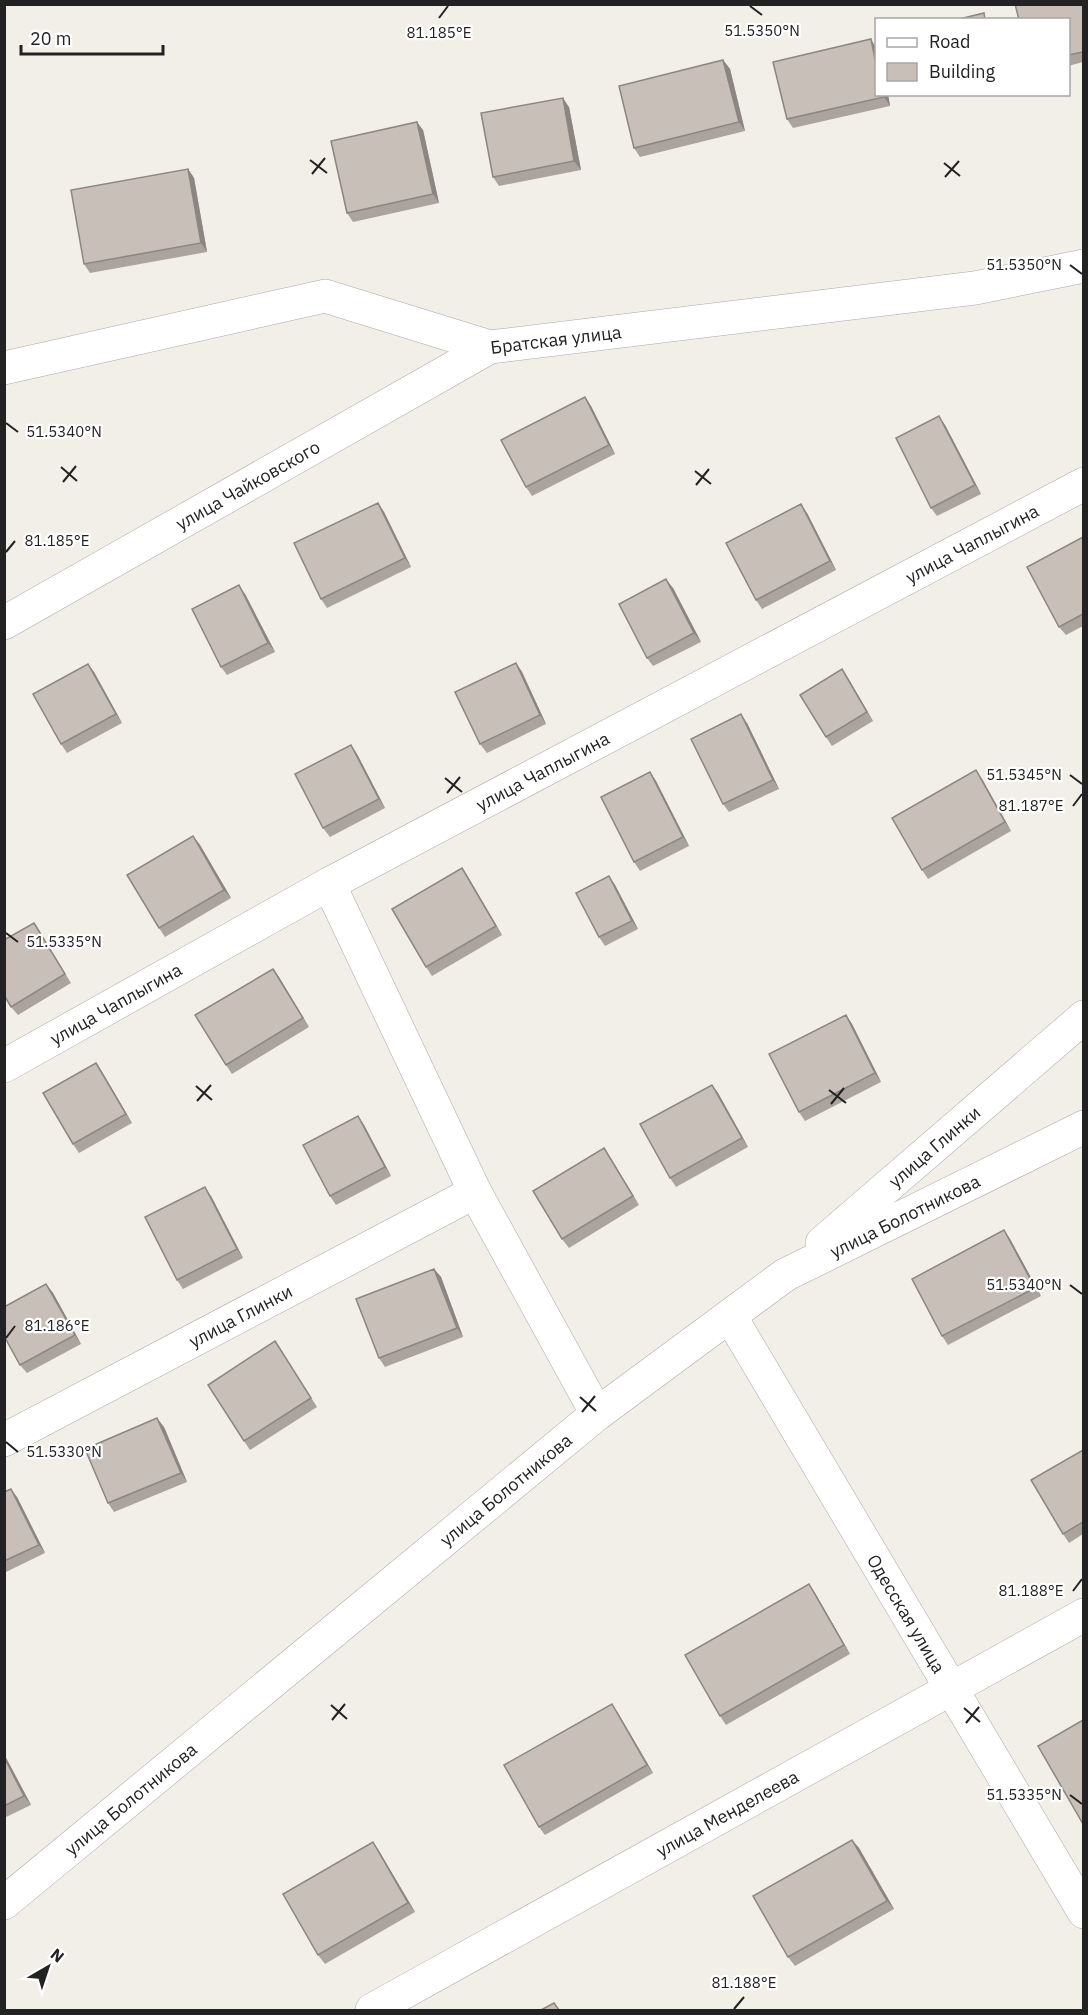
<svg xmlns="http://www.w3.org/2000/svg" width="1088" height="2015" viewBox="0 0 1088 2015" font-family="'IBM Plex Sans',sans-serif">
  <style>
    .lines { fill: none; stroke-linecap: round; stroke-linejoin: round }
    .minor-casing { stroke: #a9a9a9; stroke-width: 34 }
    .minor { stroke: #fff; stroke-width: 33 }
    .wall { fill: #aba49e }
    .shaded-wall { fill: #8b8681 }
    .building { fill: #c7bfb8; stroke: #8b8681; stroke-width: 1.5 }
    .ticks { fill: none; stroke: #222; stroke-width: 2 }
    .labels { text-anchor: middle; dominant-baseline: central; stroke-width: 4.5; stroke-linejoin: round; paint-order: stroke }
    .street-label { font-size: 18px; fill: #222; stroke: #fff }
    .ticks-label { font-size: 15px; text-anchor: middle; fill: #222; stroke: #fff; stroke-width: 4.5; stroke-linejoin: round; paint-order: stroke }
  </style>
  <rect width="100%" height="100%" fill="#f2efe9"/>
  <g class="lines">
    <defs>
      <g id="minor">
        <path id="s1" d="M4 368 325 296 490 347 975 288 1084 266"/>
        <path id="s2" d="M4 623 490 347"/>
        <path d="M329 884 475 1192 597 1414"/>
        <path id="s3" d="M4 1066 329 884 1084 484"/>
        <path id="s4" d="M822 1243 1084 1017"/>
        <path id="s5" d="M730 1316 1084 1912"/>
        <path id="s6" d="M4 1440 475 1192"/>
        <path id="s7" d="M4 1903 597 1414 785 1275 1084 1127"/>
        <path id="s8" d="M372 2010 1084 1615"/>
      </g>
    </defs>
    <use href="#minor" class="minor-casing"/>
    <use href="#minor" class="minor"/>
  </g>
  <g class="wall">
    <path d="M1083 4V62L1068 66V20Z"/>
    <path d="M723 60 730 69 745 131 640 157 634 148Z"/>
    <path d="M876 94H888L890 106 793 128 787 119Z"/>
    <path d="M569 107 581 170 499 186 493 177Z"/>
    <path d="M423 130 439 203 353 222 347 213Z"/>
    <path d="M188 169 194 178 207 252 90 273 84 264Z"/>
    <path d="M585 397 591 406 615 454 532 496 526 487Z"/>
    <path d="M945 425 981 494 937 516 931 508Z"/>
    <path d="M378 503 384 512 411 567 327 608 321 599Z"/>
    <path d="M807 513 836 570 762 609 756 600Z"/>
    <path d="M1083 537V626L1066 635 1059 627Z"/>
    <path d="M673 588 701 642 653 666 647 658Z"/>
    <path d="M245 594 275 652 227 675 221 667Z"/>
    <path d="M516 663 522 672 546 724 487 753 480 744Z"/>
    <path d="M88 664 94 672 122 723 67 753 61 744Z"/>
    <path d="M842 669 873 721 832 746 826 737Z"/>
    <path d="M747 723 779 789 729 812 723 804Z"/>
    <path d="M351 745 357 754 385 808 330 837 323 828Z"/>
    <path d="M650 772 656 781 689 846 640 871 634 862Z"/>
    <path d="M982 779 1011 831 928 879 922 870Z"/>
    <path d="M193 836 200 845 231 898 165 937 159 928Z"/>
    <path d="M462 868 502 935 432 976 426 967Z"/>
    <path d="M609 876 615 885 638 929 605 946 599 937Z"/>
    <path d="M34 923 71 983 18 1015 11 1007Z"/>
    <path d="M273 969 309 1027 232 1074 226 1065Z"/>
    <path d="M846 1015 852 1024 881 1082 805 1121 799 1112Z"/>
    <path d="M102 1072 132 1123 79 1153 73 1144Z"/>
    <path d="M712 1085 718 1093 748 1147 676 1187 670 1178Z"/>
    <path d="M358 1116 364 1125 391 1176 336 1205 330 1196Z"/>
    <path d="M604 1148 639 1205 569 1248 562 1239Z"/>
    <path d="M211 1196 243 1258 183 1289 177 1280Z"/>
    <path d="M1004 1230 1010 1239 1041 1296 948 1345 942 1336Z"/>
    <path d="M434 1269 441 1277 463 1337 385 1367 379 1358Z"/>
    <path d="M46 1284 53 1293 81 1344 27 1373 20 1365Z"/>
    <path d="M281 1350 317 1407 250 1450 244 1441Z"/>
    <path d="M164 1427 187 1482 114 1512 108 1503Z"/>
    <path d="M1083 1450V1534L1069 1543 1063 1534Z"/>
    <path d="M4 1492 17 1497 45 1553 4 1573Z"/>
    <path d="M809 1584 815 1593 850 1654 726 1725 720 1716Z"/>
    <path d="M612 1704 618 1713 653 1773 545 1835 539 1827Z"/>
    <path d="M4 1754 31 1805 4 1818Z"/>
    <path d="M852 1840 859 1848 894 1909 795 1966 788 1957Z"/>
    <path d="M373 1842 379 1851 415 1912 325 1964 318 1955Z"/>
  </g>
  <g class="shaded-wall">
    <path d="M871 39 876 48V64Z"/>
    <path d="M723 60 730 69 745 131 739 122Z"/>
    <path d="M883 94H888L890 106 884 97Z"/>
    <path d="M563 98 569 107 581 170 574 161Z"/>
    <path d="M417 122 423 130 439 203 433 194Z"/>
    <path d="M188 169 194 178 207 252 201 243Z"/>
    <path d="M585 397 591 406 615 454 609 445Z"/>
    <path d="M939 416 945 425 981 494 975 485Z"/>
    <path d="M378 503 384 512 411 567 405 558Z"/>
    <path d="M801 504 807 513 836 570 830 561Z"/>
    <path d="M666 579 673 588 701 642 694 633Z"/>
    <path d="M239 585 245 594 275 652 268 643Z"/>
    <path d="M516 663 522 672 546 724 540 715Z"/>
    <path d="M88 664 94 672 122 723 116 714Z"/>
    <path d="M842 669 848 678 873 721 867 712Z"/>
    <path d="M741 714 747 723 779 789 773 780Z"/>
    <path d="M351 745 357 754 385 808 379 799Z"/>
    <path d="M976 770 982 779 1011 831 1005 822Z"/>
    <path d="M650 772 656 781 689 846 683 837Z"/>
    <path d="M193 836 200 845 231 898 224 890Z"/>
    <path d="M462 868 468 877 502 935 496 926Z"/>
    <path d="M609 876 615 885 638 929 632 921Z"/>
    <path d="M273 969 279 977 309 1027 303 1018Z"/>
    <path d="M846 1015 852 1024 881 1082 875 1073Z"/>
    <path d="M96 1063 102 1072 132 1123 126 1114Z"/>
    <path d="M712 1085 718 1093 748 1147 742 1138Z"/>
    <path d="M358 1116 364 1125 391 1176 385 1167Z"/>
    <path d="M604 1148 610 1157 639 1205 633 1196Z"/>
    <path d="M205 1187 211 1196 243 1258 237 1249Z"/>
    <path d="M1004 1230 1010 1239 1041 1296 1035 1288Z"/>
    <path d="M434 1269 441 1277 463 1337 457 1328Z"/>
    <path d="M46 1284 53 1293 81 1344 75 1335Z"/>
    <path d="M157 1418 164 1427 187 1482 181 1473Z"/>
    <path d="M11 1489 17 1497 45 1553 39 1545Z"/>
    <path d="M809 1584 815 1593 850 1654 844 1645Z"/>
    <path d="M612 1704 618 1713 653 1773 647 1765Z"/>
    <path d="M4 1754 31 1805 24 1796 4 1757Z"/>
    <path d="M852 1840 859 1848 894 1909 887 1901Z"/>
    <path d="M373 1842 379 1851 415 1912 408 1903Z"/>
  </g>
  <g class="building">
    <path d="M1015 4H1083V52L1068 55V20H1019Z"/>
    <path d="M984 13 985 20H955Z"/>
    <path d="M871 39 876 64V94H883L884 97 787 119 773 62Z"/>
    <path d="M723 60 739 122 634 148 619 86Z"/>
    <path d="M563 98 574 161 493 177 481 113Z"/>
    <path d="M417 122 433 194 347 213 331 141Z"/>
    <path d="M188 169 201 243 84 264 71 190Z"/>
    <path d="M585 397 609 445 526 487 501 440Z"/>
    <path d="M939 416 975 485 931 508 896 438Z"/>
    <path d="M378 503 405 558 321 599 294 543Z"/>
    <path d="M801 504 830 561 756 600 726 543Z"/>
    <path d="M1083 537V614L1059 627 1027 567Z"/>
    <path d="M666 579 694 633 647 658 619 604Z"/>
    <path d="M239 585 268 643 221 667 192 609Z"/>
    <path d="M516 663 540 715 480 744 455 692Z"/>
    <path d="M88 664 116 714 61 744 33 694Z"/>
    <path d="M842 669 867 712 826 737 800 695Z"/>
    <path d="M741 714 773 780 723 804 691 739Z"/>
    <path d="M351 745 379 799 323 828 295 774Z"/>
    <path d="M976 770 1005 822 922 870 892 818Z"/>
    <path d="M650 772 683 837 634 862 601 797Z"/>
    <path d="M193 836 224 890 159 928 127 875Z"/>
    <path d="M462 868 496 926 426 967 392 909Z"/>
    <path d="M609 876 632 921 599 937 576 893Z"/>
    <path d="M34 923 65 974 11 1007 4 995V940Z"/>
    <path d="M273 969 303 1018 226 1065 195 1015Z"/>
    <path d="M846 1015 875 1073 799 1112 769 1054Z"/>
    <path d="M96 1063 126 1114 73 1144 43 1093Z"/>
    <path d="M712 1085 742 1138 670 1178 640 1124Z"/>
    <path d="M358 1116 385 1167 330 1196 303 1145Z"/>
    <path d="M604 1148 633 1196 562 1239 533 1191Z"/>
    <path d="M205 1187 237 1249 177 1280 145 1217Z"/>
    <path d="M1004 1230 1035 1288 942 1336 912 1279Z"/>
    <path d="M434 1269 457 1328 379 1358 356 1299Z"/>
    <path d="M46 1284 75 1335 20 1365 4 1336V1307Z"/>
    <path d="M275 1341 311 1398 244 1441 208 1385Z"/>
    <path d="M157 1418 181 1473 108 1503 85 1449Z"/>
    <path d="M1083 1450V1522L1063 1534 1031 1480Z"/>
    <path d="M11 1489 39 1545 4 1561V1492Z"/>
    <path d="M809 1584 844 1645 720 1716 685 1655Z"/>
    <path d="M612 1704 647 1765 539 1827 504 1765Z"/>
    <path d="M1083 1720V1824L1038 1746Z"/>
    <path d="M4 1757 24 1796 4 1806Z"/>
    <path d="M852 1840 887 1901 788 1957 753 1896Z"/>
    <path d="M373 1842 408 1903 318 1955 283 1894Z"/>
    <path d="M554 2003 559 2010H541Z"/>
  </g>
  <path class="ticks" d="M750 6 762 15M439 18 448 6M310 160 327 173M944 163 960 176M312 174 325 158M945 177 959 161M1070 265 1082 274M6 423 18 432M61 467 77 481M695 471 711 484M63 482 76 466M696 485 709 469M6 552 15 541M1070 775 1082 784M445 778 462 792M447 793 460 777M1073 806 1082 794M6 933 18 942M196 1086 212 1100M829 1090 846 1103M197 1101 211 1085M831 1104 844 1088M1070 1285 1082 1294M6 1338 15 1326M580 1397 596 1411M582 1412 595 1396M6 1442 18 1452M1073 1591 1082 1579M331 1705 347 1719M964 1708 980 1722M332 1720 345 1704M966 1723 979 1707M1070 1795 1082 1804M734 2009 744 1997"/>
  <g class="labels">
    <g class="street-label">
      <text stroke="none"><textPath href="#s1" startOffset="568">Братская улица</textPath></text>
      <text stroke="none"><textPath href="#s2" startOffset="280">улица Чайковского</textPath></text>
      <text stroke="none"><textPath href="#s3" startOffset="1100">улица Чаплыгина</textPath></text>
      <text stroke="none"><textPath href="#s3" startOffset="614">улица Чаплыгина</textPath></text>
      <text stroke="none"><textPath href="#s3" startOffset="128">улица Чаплыгина</textPath></text>
      <text stroke="none"><textPath href="#s4" startOffset="148">улица Глинки</textPath></text>
      <text stroke="none"><textPath href="#s7" startOffset="1136">улица Болотникова</textPath></text>
      <text stroke="none"><textPath href="#s6" startOffset="267">улица Глинки</textPath></text>
      <text stroke="none"><textPath href="#s7" startOffset="650">улица Болотникова</textPath></text>
      <text stroke="none"><textPath href="#s5" startOffset="346">Одесская улица</textPath></text>
      <text stroke="none"><textPath href="#s7" startOffset="164">улица Болотникова</textPath></text>
      <text stroke="none"><textPath href="#s8" startOffset="406">улица Менделеева</textPath></text>
    </g>
  </g>
  <g class="ticks-label">
    <text x="762" y="36">51.5350°N</text>
    <text x="439" y="38">81.185°E</text>
    <text x="1024" y="270">51.5350°N</text>
    <text x="64" y="437">51.5340°N</text>
    <text x="57" y="546">81.185°E</text>
    <text x="1024" y="780">51.5345°N</text>
    <text x="1031" y="811">81.187°E</text>
    <text x="64" y="947">51.5335°N</text>
    <text x="1024" y="1290">51.5340°N</text>
    <text x="57" y="1331">81.186°E</text>
    <text x="64" y="1457">51.5330°N</text>
    <text x="1031" y="1596">81.188°E</text>
    <text x="1024" y="1800">51.5335°N</text>
    <text x="744" y="1988">81.188°E</text>
  </g>
  <rect width="1088" height="2015" fill="none" stroke="#222222" stroke-width="12"/>
  <rect x="875" y="18" width="195" height="78" fill="#ffffff" stroke="#a7a7a7" stroke-width="1.5"/>
  <rect x="887" y="38" width="30" height="9" fill="#ffffff" stroke="#a7a7a7" stroke-width="1.5"/>
  <text x="929" y="48" font-size="18" fill="#222222">Road</text>
  <rect x="887" y="63" width="30" height="18" fill="#c7bfb8" stroke="#a7a7a7" stroke-width="1.5"/>
  <text x="929" y="78" font-size="18" fill="#222222">Building</text>
  <g transform="translate(48 1967) rotate(39)" stroke="#ffffff" stroke-width="4.5" paint-order="stroke">
  <path d="M0-4.5L10 22L0 15L-10 22Z" fill="#222222"/>
  <text y="-9" font-size="16" font-weight="bold" text-anchor="middle" fill="#222222">N</text>
  </g>
  <path d="M21 45v9h142v-9" fill="none" stroke="#222222" stroke-width="3"/>
  <text x="30" y="45" font-size="18" fill="#222222" stroke="#ffffff" stroke-width="4.5" paint-order="stroke">20 m</text>
</svg>
